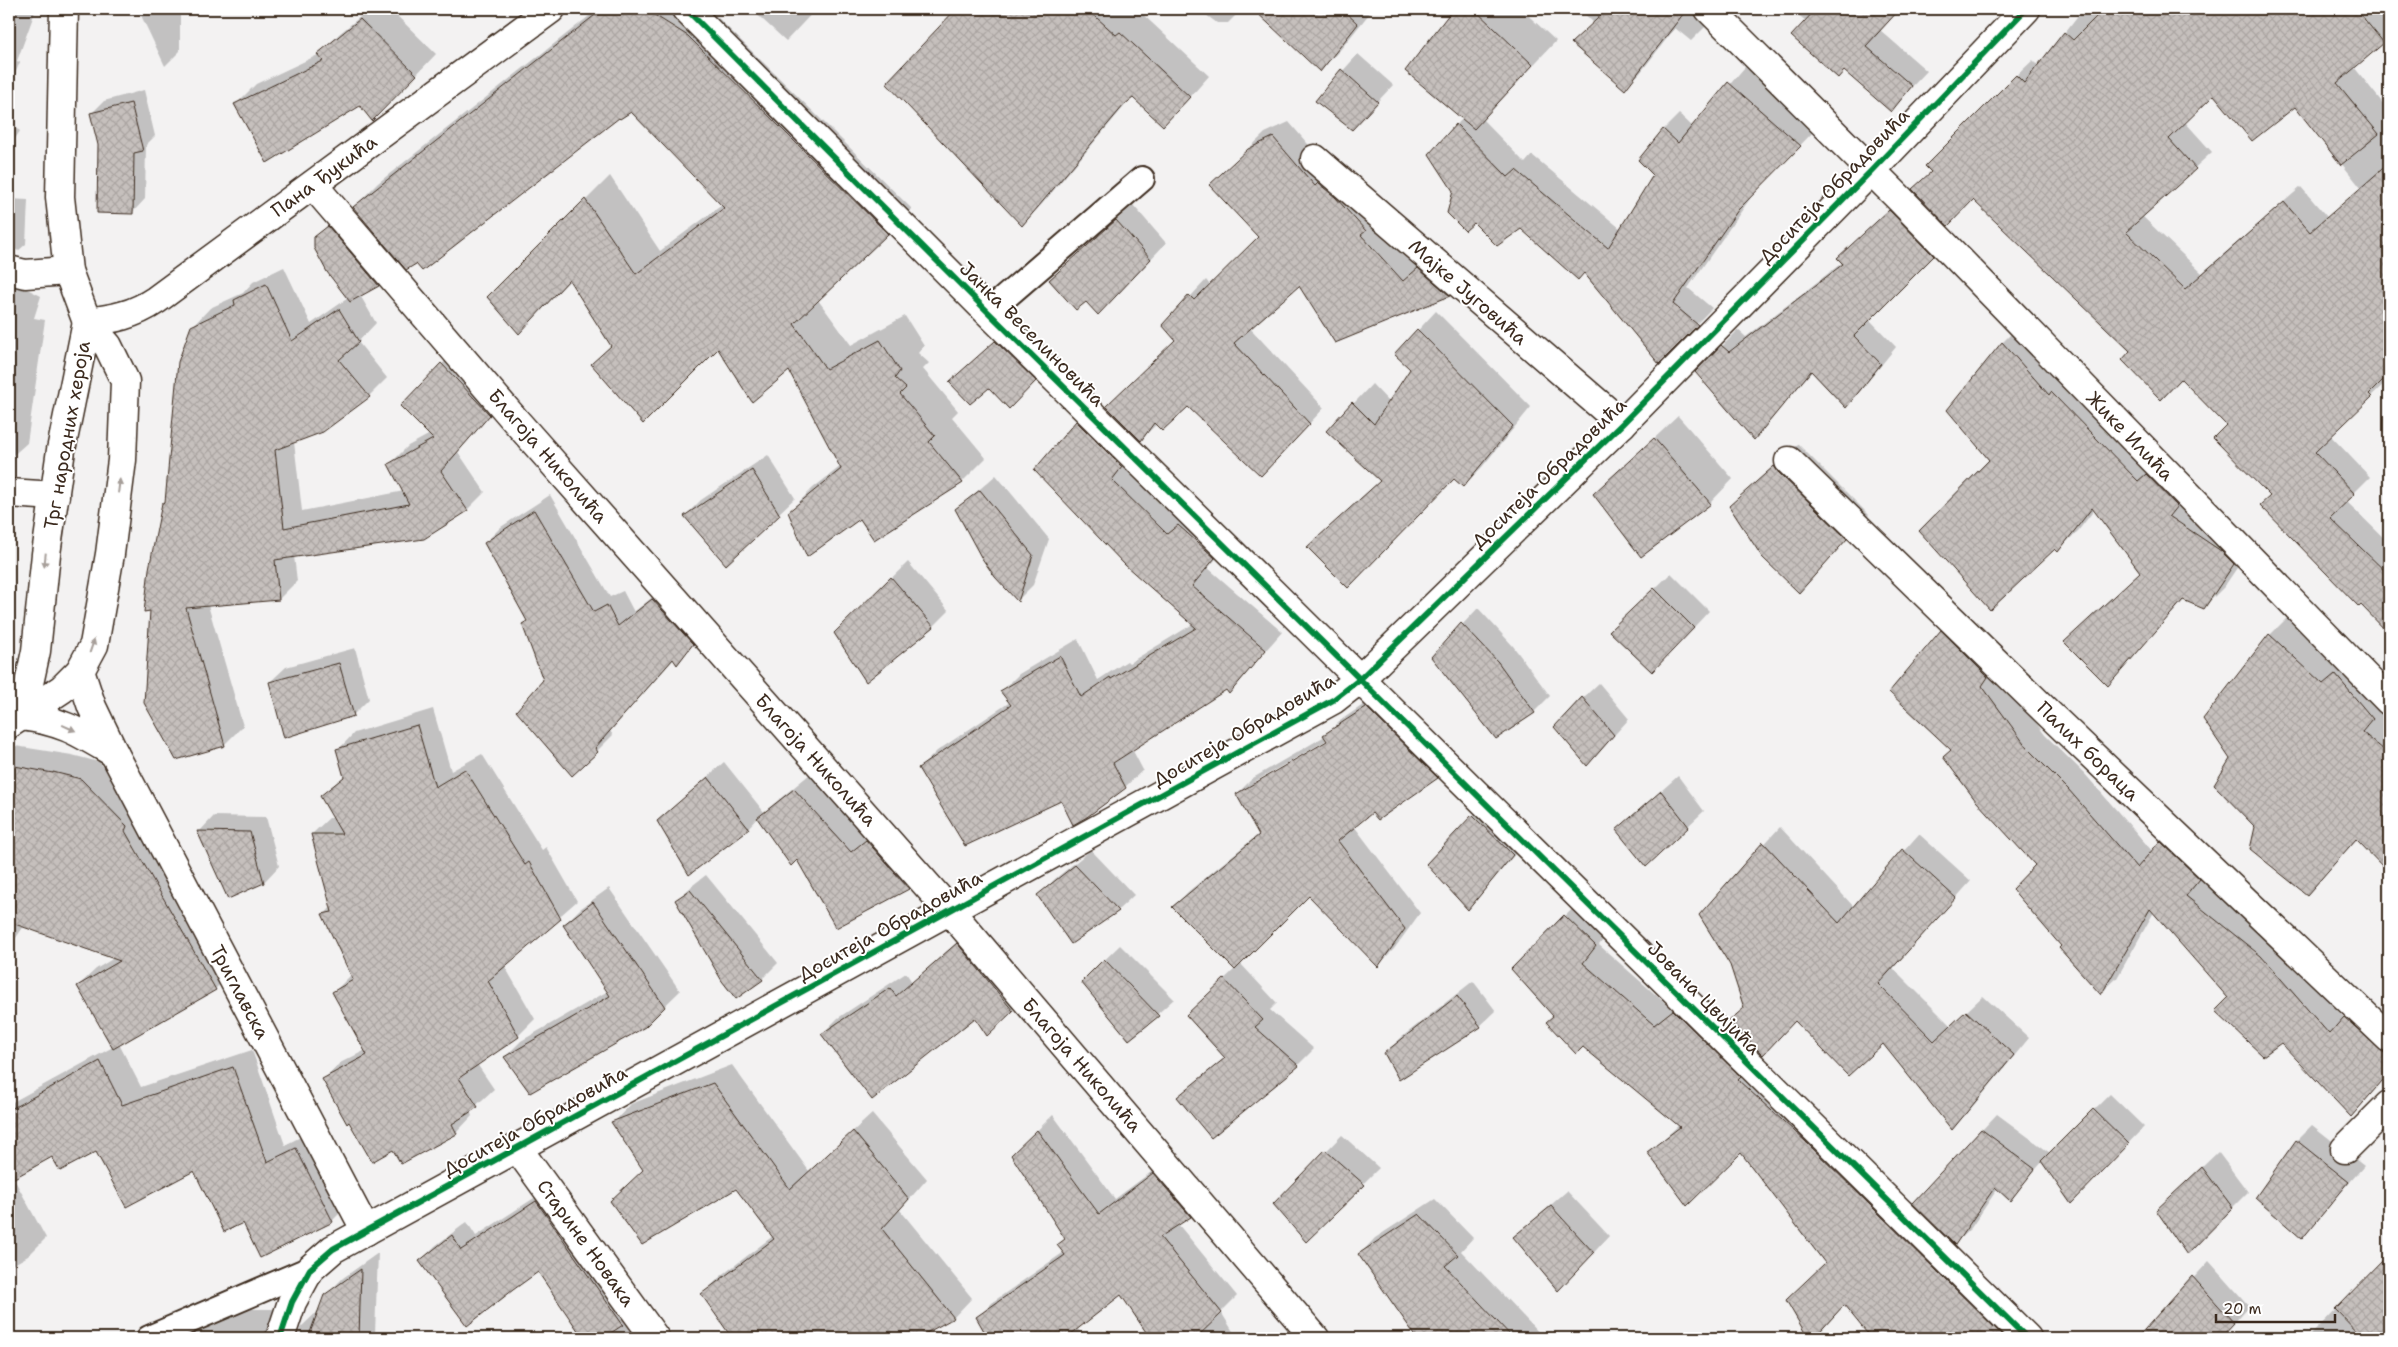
<svg xmlns="http://www.w3.org/2000/svg" width="2398" height="1347" viewBox="0 0 2398 1347" font-family="'Shantell Sans',sans-serif">
  <style>
    .shadow { fill: #0003; fill-rule: evenodd }
    .building { fill: url(#building-cross-hatch); stroke: #3b2a1e }
    .lines { fill: none; stroke-linecap: round; stroke-linejoin: round }
    .service-casing { stroke: #3b2a1e; stroke-width: 28 }
    .minor-casing { stroke: #3b2a1e; stroke-width: 31 }
    .tertiary-casing { stroke: #3b2a1e; stroke-width: 31 }
    .service { stroke: #fff; stroke-width: 24 }
    .minor { stroke: #fff; stroke-width: 28 }
    .tertiary { stroke: #fff; stroke-width: 28 }
    .cycleway-casing { stroke: #fff; stroke-width: 9 }
    .cycleway { stroke: #00873e; stroke-width: 6 }
    .oneway { fill: #a79f9a }
    .labels { text-anchor: middle; dominant-baseline: central; stroke-width: 4; stroke-linejoin: round; paint-order: stroke }
    .street-label { font-size: 19px; fill: #3b2a1e; stroke: #fff }
  </style>
  <defs>
    <pattern id="building-cross-hatch" width="8" height="8" patternUnits="userSpaceOnUse" patternTransform="scale(1.25)"><rect width="8" height="8" fill="#c6c0bd"/><path d="M0 0l8 8M0 8l8-8" fill="none" stroke="#aba5a2"/></pattern>
  </defs>
  <rect width="100%" height="100%" fill="#f3f2f2"/>
  <filter id="ink" filterUnits="userSpaceOnUse"><feTurbulence type="fractalNoise" baseFrequency=".02" numOctaves="2"/><feDisplacementMap in="SourceGraphic" scale="10" xChannelSelector="R" yChannelSelector="G"/><feConvolveMatrix kernelMatrix="1 2 1 2 8 2 1 2 1" color-interpolation-filters="sRGB"/></filter>
  <g filter="url(#ink)">
    <g class="shadow">
      <path d="M9 9H36L17 61 20 62 9 88Z"/>
      <path d="M138 9H180V51L165 66Z"/>
      <path d="M370 9H390L436 54 393 99 360 104H236L256 84 320 54 339 34Z"/>
      <path d="M598 9H708L712 12 912 209 818 300 851 345 905 316 924 346 918 353 929 363 923 369 958 411 952 417 986 458 962 482 861 517 789 512 813 488 841 466 789 369 718 347 592 364 612 344 570 280 519 333 489 297 610 176 660 251 722 205 631 110 619 116 354 207 378 183Z"/>
      <path d="M751 9H816L786 41Z"/>
      <path d="M829 9H845L838 15Z"/>
      <path d="M958 9H1137L1209 76 1184 104 1133 96 1042 204 1022 225 887 83Z"/>
      <path d="M1198 9H1242L1228 23H1217Z"/>
      <path d="M1255 9H1373L1340 50 1320 71Z"/>
      <path d="M1454 9H1521L1556 41 1482 119 1525 163 1532 155 1621 229 1655 175 1663 130 1679 114 1693 127 1745 67 1816 129 1754 193 1688 288 1712 308 1659 362 1584 272 1522 227 1454 190 1430 154 1463 118 1407 71Z"/>
      <path d="M1579 9H1719L1707 25 1691 41 1675 28 1640 73 1624 88 1593 22Z"/>
      <path d="M1791 9H1900L1880 30 1927 71 1890 110 1806 21Z"/>
      <path d="M2083 9H2385L2389 14V36L2354 67 2389 111V379L2330 435 2370 477 2346 501 2389 543V632L2361 603 2272 495 2228 425 2181 378 2132 351 1973 198 1932 171 1979 115 1978 113 1994 97 2033 60 2039 66ZM2214 93 2295 105 2361 188 2327 217 2301 187 2202 273 2142 216 2212 152 2185 122Z"/>
      <path d="M1358 54 1393 85 1352 129 1316 101Z"/>
      <path d="M144 90 155 136 146 145 145 199 132 213 99 145 91 114 104 101Z"/>
      <path d="M1289 122 1331 171 1464 279 1449 295 1336 341 1299 284 1250 328 1324 408 1276 459 1188 405 1157 424 1141 439 1176 340 1164 325 1206 280 1210 285 1259 237 1227 170 1265 133Z"/>
      <path d="M9 124 20 131 9 148Z"/>
      <path d="M1906 195 1948 239 1869 319 1896 347 1861 390 1846 406 1812 371 1754 439 1697 372 1738 330 1746 337 1843 262 1855 242Z"/>
      <path d="M9 199 28 200 26 244 18 251 9 245Z"/>
      <path d="M1133 205 1166 243 1114 298 1086 300 1051 280Z"/>
      <path d="M331 222 394 269 378 285 360 295 376 323 358 342 387 378 369 396 294 442 302 511 404 491 390 464 408 446 430 434 401 406 460 346 507 396 458 452 485 492 467 510 294 556 297 581 279 599 208 605 243 726 224 745 177 759 192 327 210 308 243 293 253 282 284 267 311 324 348 298 315 238Z"/>
      <path d="M9 280 41 296 34 318 45 320 27 443 9 459Z"/>
      <path d="M1436 311 1531 407 1482 467 1463 486 1454 478 1328 529 1381 480 1328 431 1372 384 1390 403 1412 369 1396 354Z"/>
      <path d="M2022 323 2253 544 2224 587 2204 607 2185 599 2108 684 2086 622 2141 571 2095 509 2078 531 2058 550 1991 461 2002 343Z"/>
      <path d="M1012 326 1050 365 1025 391 989 386 967 367Z"/>
      <path d="M1095 405 1232 540 1208 568 1282 632 1229 692 1226 688 1132 749 1143 770 1125 787 1062 799 920 768 937 751 1010 702 1002 691 1019 674 1078 639 1098 680 1127 661 1129 663 1193 624 1035 470Z"/>
      <path d="M1678 416 1733 479 1710 503 1641 555 1595 494Z"/>
      <path d="M1798 444 1869 515 1799 592 1731 506Z"/>
      <path d="M768 455 795 498 726 563 685 516 701 500Z"/>
      <path d="M996 475 1049 539 1033 585 1018 600 957 509Z"/>
      <path d="M550 495 610 597 623 591 634 612 669 584 708 628 677 663 674 659 610 731 613 735 597 751 544 681 528 620 485 543 501 527Z"/>
      <path d="M9 505H14L9 571Z"/>
      <path d="M908 562 949 611 934 626 866 680 835 633Z"/>
      <path d="M1671 573 1709 611 1668 655 1627 616Z"/>
      <path d="M1478 608 1513 646 1550 696 1534 712 1432 657Z"/>
      <path d="M2294 611 2389 712V871L2357 839 2307 894 2256 826 2232 759 2270 635Z"/>
      <path d="M1957 616 2045 735 2084 773 2153 852 2177 827 2215 863 2201 880 2277 941 2344 1018 2361 1002 2389 1028V1074L2351 1115 2281 1042 2229 998 2154 912 2117 978 2101 993 2062 946 2037 865 1953 749 1942 631Z"/>
      <path d="M355 648 369 699 353 715 270 682 286 667Z"/>
      <path d="M1599 683 1629 719 1587 765 1583 698Z"/>
      <path d="M1382 692 1453 762 1437 777 1372 812 1354 826 1420 913 1394 949 1378 965 1309 894 1240 963 1277 1003 1270 1010 1314 1049 1298 1065 1212 1137 1178 1097 1225 1057 1203 999 1235 969 1173 907 1189 891 1260 833 1237 794 1253 778 1325 736 1341 720ZM1332 737 1333 739 1254 785V782Z"/>
      <path d="M433 709 451 771 482 754 542 850 546 847 577 901 504 965 535 1019 518 1036 477 1064 494 1089 470 1111 472 1116 456 1133 394 1148 324 1079 340 1063 366 1050 334 992 352 974 324 915 332 906 312 834 329 818H334L322 796 345 775 338 750 354 733Z"/>
      <path d="M9 745 72 755 99 762 143 808 233 972 215 989 119 1044 141 1087 252 1050 285 1145 314 1130 350 1203 332 1221H243L194 1169 97 1151 53 1155 13 1177 46 1238 28 1256 9 1267V1104L113 1047 78 986 96 969 114 958 24 926 9 948V868L11 865H9Z"/>
      <path d="M724 762 764 812 810 774 868 837 924 872 909 888 836 926 798 858 758 817 748 828 658 821Z"/>
      <path d="M1678 776 1704 811 1688 826 1617 830Z"/>
      <path d="M1488 800 1528 839 1468 909 1428 864Z"/>
      <path d="M214 816 266 817 279 866 264 882 199 832Z"/>
      <path d="M1780 827 1854 907 1919 834 1971 881 1893 968 1951 1026 1983 996 2029 1038 1968 1112 1952 1128 1883 1042 1795 1020 1730 1021 1745 1007 1731 964 1700 915Z"/>
      <path d="M1091 850 1134 895 1118 910 1039 895 1055 879Z"/>
      <path d="M706 875 778 963 762 979 737 997 677 900 693 885Z"/>
      <path d="M609 888 680 991 644 1026 505 1057 521 1041 608 991 564 925 580 909Z"/>
      <path d="M1582 899 1612 929 1599 945 1672 1009 1690 994 2033 1332 2045 1338H1913L1906 1330 1897 1338H1872L1845 1304 1812 1338H1809L1788 1300 1826 1263 1741 1151 1649 1152 1679 1125 1554 1015 1513 969Z"/>
      <path d="M973 928 1028 994 987 1034 975 1016 822 1034 838 1018 906 973 912 982Z"/>
      <path d="M1120 945 1174 999 1130 1039 1082 982Z"/>
      <path d="M1473 981 1496 1011 1480 1026 1386 1053 1402 1037Z"/>
      <path d="M9 1012 15 1023 9 1029Z"/>
      <path d="M732 1065 809 1171 872 1114 927 1179 900 1210 972 1298 954 1317 915 1338H733L703 1294 721 1276 773 1236 737 1187 644 1170 613 1123 631 1104Z"/>
      <path d="M2110 1094 2144 1127 2086 1187 2043 1161 2010 1199 1998 1188 1971 1228 1955 1243 1982 1130 1997 1114 2050 1153Z"/>
      <path d="M1053 1115 1115 1199 1170 1158 1206 1200 1190 1216 1178 1224 1237 1296 1221 1312 1237 1338H1151L1121 1294 1077 1328 1085 1338H989L978 1317 994 1301 1064 1252 1059 1245 1066 1238 1012 1155Z"/>
      <path d="M2312 1125 2364 1166 2302 1237 2257 1198 2297 1140Z"/>
      <path d="M1342 1135 1379 1168 1306 1240 1275 1204Z"/>
      <path d="M2218 1152 2248 1192 2187 1253 2173 1195Z"/>
      <path d="M551 1187 649 1338H584L539 1271 420 1261 435 1246 467 1222 476 1236Z"/>
      <path d="M1567 1191 1609 1236 1574 1274 1514 1237Z"/>
      <path d="M1435 1199 1473 1238 1461 1251 1544 1338H1419L1360 1254 1375 1238Z"/>
      <path d="M378 1253 375 1334H418V1338H163L231 1309H284L293 1336H297L301 1327 319 1310 325 1296 343 1278Z"/>
      <path d="M2389 1255V1338H2308Z"/>
      <path d="M2209 1261 2249 1306 2226 1332 2232 1338H2139Z"/>
    </g>
    <g class="building">
      <path d="M620 9 648 11 688 36 888 234 794 324 826 369 880 340 900 371 895 378 906 388 900 394 935 436 929 442 963 483 874 540 860 519 807 557 788 512 841 469 789 371 752 402 718 349 643 424 591 364 611 346 569 280 519 334 487 297 585 199 636 274 724 208 631 112 620 119 619 118 422 271 416 264 406 270 353 207 595 15Z"/>
      <path d="M956 9H1087L1116 35 1120 32 1190 97 1163 126 1133 98 1124 105 1022 226 886 83Z"/>
      <path d="M1253 9H1342L1358 24 1320 72Z"/>
      <path d="M1453 9H1474L1533 65 1474 129 1405 71Z"/>
      <path d="M1608 9H1687L1625 90 1571 43Z"/>
      <path d="M1816 9H1900L1866 46 1912 86 1891 112 1844 71 1838 78 1791 36Z"/>
      <path d="M2104 9H2356L2384 43 2337 83 2379 134 2341 165 2295 107 2252 141 2214 95 2169 139 2196 169 2126 232 2185 289 2284 202 2310 232 2389 163V374L2369 394 2372 397 2315 452 2355 494 2330 518 2389 575V634L2361 605 2359 607 2260 505 2270 496 2213 438 2226 425 2181 379 2161 400 2122 360 2130 351 1973 200 1948 226 1912 189 1931 172 1925 166 2016 75 2024 83 2064 32 2073 40Z"/>
      <path d="M360 19 417 75 372 121 360 106 267 163 234 104 323 61 317 54Z"/>
      <path d="M1341 69 1378 102 1352 130 1315 101Z"/>
      <path d="M1728 82 1801 146 1738 210 1673 304 1698 325 1659 364 1584 273 1578 280 1521 229 1497 246 1474 223 1465 231 1447 213 1453 191 1429 154 1456 124 1508 177 1516 170 1608 248 1653 175 1638 160 1663 129 1678 143Z"/>
      <path d="M131 103 143 151 134 153 133 214 97 213 98 145 90 113Z"/>
      <path d="M1273 137 1315 186 1318 183 1335 197 1366 231 1361 235 1403 281 1418 268 1450 296 1335 343 1299 286 1234 343 1310 424 1261 476 1188 407 1162 431 1154 423 1141 441 1106 406 1175 340 1162 325 1189 295 1194 300 1258 237 1209 185 1248 149Z"/>
      <path d="M1889 210 1934 256 1854 336 1881 364 1846 408 1811 371 1754 440 1695 372 1721 345 1729 352 1843 264 1837 258Z"/>
      <path d="M1116 220 1151 259 1098 315 1086 302 1076 310 1049 280Z"/>
      <path d="M328 226 379 286 350 302 327 272 314 248V237Z"/>
      <path d="M266 284 292 341 339 309 359 342 339 360 370 397 323 432 275 450 284 528 409 504 388 464 433 439 400 406 441 363 490 415 441 471 468 511 424 539 275 560 279 600 186 608 225 746 176 760 144 703 150 611 144 612 149 569 162 503 165 502 178 362 191 326 235 305 234 300Z"/>
      <path d="M1417 329 1513 426 1463 487 1454 479 1348 588 1307 547 1380 481 1326 431 1352 402 1374 424 1410 369 1394 354Z"/>
      <path d="M995 341 1036 381 1009 409 989 388 970 404 949 382Z"/>
      <path d="M2002 342 2049 395 2051 392 2138 481 2146 474 2177 506 2169 516 2221 551 2234 564 2204 609 2183 600 2108 686 2064 642 2140 572 2092 508 2058 552 2055 549 1990 610 1919 531 1989 460 1947 410Z"/>
      <path d="M1076 421 1122 467 1112 480 1167 534 1178 525 1215 558 1192 586 1266 650 1229 694 1226 690 1113 763 1126 788 1087 817 1073 825 1061 801 965 846 918 768 1011 705 1000 691 1060 656 1081 697 1110 677 1111 679 1196 628 1125 565 1034 470Z"/>
      <path d="M1654 438 1711 504 1641 557 1593 494Z"/>
      <path d="M1774 466 1778 472 1847 539 1799 593 1762 557 1729 506Z"/>
      <path d="M752 470 780 515 726 565 684 516Z"/>
      <path d="M980 490 1033 555 1018 602 995 577 981 557 955 509Z"/>
      <path d="M534 510 594 612 607 605 618 626 652 599 693 644 677 665 673 659 595 748 598 752 572 776 516 711 543 680 522 624 527 621 484 543Z"/>
      <path d="M891 577 934 627 866 682 834 633Z"/>
      <path d="M1654 588 1694 628 1652 672 1609 631Z"/>
      <path d="M1461 623 1498 662 1535 713 1496 739 1431 657Z"/>
      <path d="M1941 630 1988 677 1982 686 2029 750 2068 789 2137 868 2160 841 2200 879 2186 896 2261 956 2329 1034 2344 1017 2389 1057V1073L2351 1117 2281 1043 2263 1056 2215 1011 2228 998 2150 909 2101 995 2059 948 2061 946 2012 889 2035 865 1976 801 1943 757 1951 750 1889 692Z"/>
      <path d="M2269 634 2323 684 2335 674 2373 719 2362 732 2389 754V873L2356 839 2307 895 2250 849 2255 827 2214 785 2230 759 2203 719Z"/>
      <path d="M339 663 354 716 284 738 269 682Z"/>
      <path d="M1582 697 1614 735 1587 766 1554 727Z"/>
      <path d="M1366 707 1438 778 1378 820 1372 813 1338 841 1405 929 1378 967 1309 896 1235 970 1172 907 1259 835 1236 794 1327 741 1323 735Z"/>
      <path d="M417 725 435 787 465 769 525 865 529 862 561 919 488 981 519 1037 459 1078 478 1107 452 1124 457 1134 401 1164 393 1150 372 1162 349 1122 347 1124 322 1079 367 1055 332 992 353 980 322 914 332 912 311 834H342L320 796 344 777 336 749Z"/>
      <path d="M9 765 53 773V772L81 779 127 826 125 831 216 990 113 1049 77 986 120 961 9 922Z"/>
      <path d="M708 777 749 829 689 875 657 821Z"/>
      <path d="M794 789 851 852 866 840 909 889 836 928 797 860 791 866 757 818Z"/>
      <path d="M1661 791 1689 827 1646 867 1616 830Z"/>
      <path d="M1472 815 1513 855 1468 910 1426 864Z"/>
      <path d="M197 831 250 832 264 883 228 899Z"/>
      <path d="M1763 842 1839 923 1902 849 1956 898 1878 984 1934 1041 1966 1011 2014 1055 1952 1130 1883 1044 1848 1076 1795 1021 1763 1055 1729 1021 1744 1008 1730 965 1699 915Z"/>
      <path d="M1075 865 1119 911 1071 944 1037 895Z"/>
      <path d="M690 890 763 980 736 999 722 981 675 900Z"/>
      <path d="M593 902 665 1007 645 1027 530 1093 504 1057 610 996 563 925Z"/>
      <path d="M1564 915 1596 946 1583 963 1654 1025 1673 1010 1741 1077 1738 1080 1805 1141 2005 1338H1871L1844 1305 1814 1338H1808L1786 1300 1825 1263 1741 1153 1687 1206 1647 1152 1680 1127 1583 1047 1576 1054 1546 1022 1553 1016 1511 969Z"/>
      <path d="M957 943 1013 1011 987 1036 975 1018 872 1100 821 1034 890 988 896 996Z"/>
      <path d="M1104 959 1159 1016 1129 1040 1081 982Z"/>
      <path d="M1224 979 1263 1020 1255 1027 1299 1066 1211 1138 1177 1097 1225 1058 1186 1015Z"/>
      <path d="M1457 996 1481 1027 1399 1080 1384 1053Z"/>
      <path d="M100 1061 122 1105 233 1067 267 1162 296 1148 333 1222 260 1258 243 1223 224 1232 194 1171 126 1207 96 1152 60 1171 52 1157 9 1181V1110Z"/>
      <path d="M713 1083 790 1189 853 1131 909 1199 882 1229 954 1318 917 1338H732L701 1294 774 1239 736 1189 642 1245 610 1201 643 1170 611 1122Z"/>
      <path d="M2093 1109 2129 1144 2071 1204 2041 1161Z"/>
      <path d="M1981 1129 2035 1169 2010 1201 1995 1187 1955 1245 1912 1203Z"/>
      <path d="M1037 1130 1099 1214 1153 1173 1191 1217 1160 1237 1222 1313 1196 1338H1150L1121 1295 1066 1338H988L976 1317 1065 1255 1057 1245 1065 1239 1011 1155Z"/>
      <path d="M2296 1140 2349 1182 2302 1239 2255 1198Z"/>
      <path d="M1325 1150 1365 1185 1306 1242 1273 1204Z"/>
      <path d="M2202 1167 2233 1208 2187 1255 2156 1210Z"/>
      <path d="M536 1201 623 1325 603 1338H583L538 1272 513 1290 467 1326 419 1261 452 1235 461 1250Z"/>
      <path d="M1551 1206 1594 1253 1558 1291 1513 1237Z"/>
      <path d="M1419 1214 1458 1255 1445 1266 1513 1338H1417L1358 1254Z"/>
      <path d="M2389 1254V1338H2363L2335 1309Z"/>
      <path d="M361 1269 359 1338H308L324 1295Z"/>
      <path d="M2192 1276 2234 1323 2220 1338H2137Z"/>
    </g>
    <g class="lines">
      <defs>
        <g id="service">
          <path d="M988 312 1142 179"/>
          <path d="M149 1338 310 1269"/>
        </g>
        <g id="minor">
          <path d="M686 9 988 312 2027 1338"/>
          <path d="M1709 9 1899 198 2389 701"/>
          <path d="M1315 159 1622 424"/>
          <path d="M313 185 515 420 949 910 1315 1338"/>
          <path d="M9 270 25 274 68 271"/>
          <path d="M87 322C113 319 134 315 156 300L551 9"/>
          <path d="M1789 461 2049 714 2389 1038"/>
          <path d="M9 493 55 496"/>
          <path d="M22 716C63 721 80 733 114 753L92 707 80 671"/>
          <path d="M114 753 366 1231"/>
          <path d="M518 1149 655 1338"/>
          <path d="M2345 1149 2389 1105"/>
          <path d="M280 1338 292 1302 310 1269 333 1249 1333 700 1360 679 1622 424 1871 171 2026 9"/>
        </g>
        <g id="tertiary">
          <path d="M22 716 36 651 46 554 61 450 87 322"/>
          <path d="M9 724 62 689 80 671 94 645 110 554 122 460 125 381 108 346 87 322 68 271 60 197 64 9"/>
        </g>
      </defs>
      <use href="#service" class="service-casing"/>
      <use href="#minor" class="minor-casing"/>
      <use href="#tertiary" class="tertiary-casing"/>
      <use href="#service" class="service"/>
      <use href="#minor" class="minor"/>
      <use href="#tertiary" class="tertiary"/>
      <defs>
        <g id="cycleway">
          <path d="M686 9 988 312 2027 1338"/>
          <path d="M280 1338 292 1302 310 1269 333 1249 1333 700 1360 679 1622 424 1871 171 2026 9"/>
        </g>
      </defs>
      <use href="#cycleway" class="cycleway-casing"/>
      <use href="#cycleway" class="cycleway"/>
    </g>
    <defs><path id="oneway-solid" d="M-6-.8H1V-3.2L6.5 0L1 3.2V.8H-6Z" transform="scale(1.25)"/></defs>
    <g class="oneway">
      <use href="#oneway-solid" transform="translate(119 486) rotate(-83)"/>
      <use href="#oneway-solid" transform="translate(45 560) rotate(96)"/>
      <use href="#oneway-solid" transform="translate(92 646) rotate(-71)"/>
      <use href="#oneway-solid" transform="translate(69 728) rotate(24)"/>
    </g>
  </g>
  <g class="labels">
    <g class="street-label">
      <text transform="translate(324 176) rotate(-36)">Пана Ђукића</text>
      <text transform="translate(1834 186) rotate(-46)">Доситеја Обрадовића</text>
      <text transform="translate(1468 292) rotate(41)">Мајке Југовића</text>
      <text transform="translate(1032 334) rotate(45)">Јанка Веселиновића</text>
      <text transform="translate(67 435) rotate(-80)">Трг народних хероја</text>
      <text transform="translate(2130 436) rotate(46)">Жике Илића</text>
      <text transform="translate(548 456) rotate(49)">Благоја Николића</text>
      <text transform="translate(1549 473) rotate(-44)">Доситеја Обрадовића</text>
      <text transform="translate(1244 730) rotate(-30)">Доситеја Обрадовића</text>
      <text transform="translate(2088 751) rotate(44)">Палих бораца</text>
      <text transform="translate(816 760) rotate(48)">Благоја Николића</text>
      <text transform="translate(890 926) rotate(-29)">Доситеја Обрадовића</text>
      <text transform="translate(240 992) rotate(62)">Триглавска</text>
      <text transform="translate(1704 998) rotate(45)">Јована Цвијића</text>
      <text transform="translate(1082 1065) rotate(49)">Благоја Николића</text>
      <text transform="translate(535 1121) rotate(-29)">Доситеја Обрадовића</text>
      <text transform="translate(586 1243) rotate(54)">Старине Новака</text>
    </g>
  </g>
  <rect width="2398" height="1347" fill="none" stroke="#fff" stroke-width="30"/>
  <rect x="15" y="15" width="2368" height="1317" fill="none" stroke="#3b2a1e" stroke-width="2" filter="url(#ink)"/>
  <path d="M2216 1314v8h119v-8" fill="none" stroke="#3b2a1e" stroke-width="2.5"/>
  <text x="2223" y="1314" font-size="15" fill="#3b2a1e" stroke="#ffffff" stroke-width="4" paint-order="stroke">20 m</text>
</svg>
